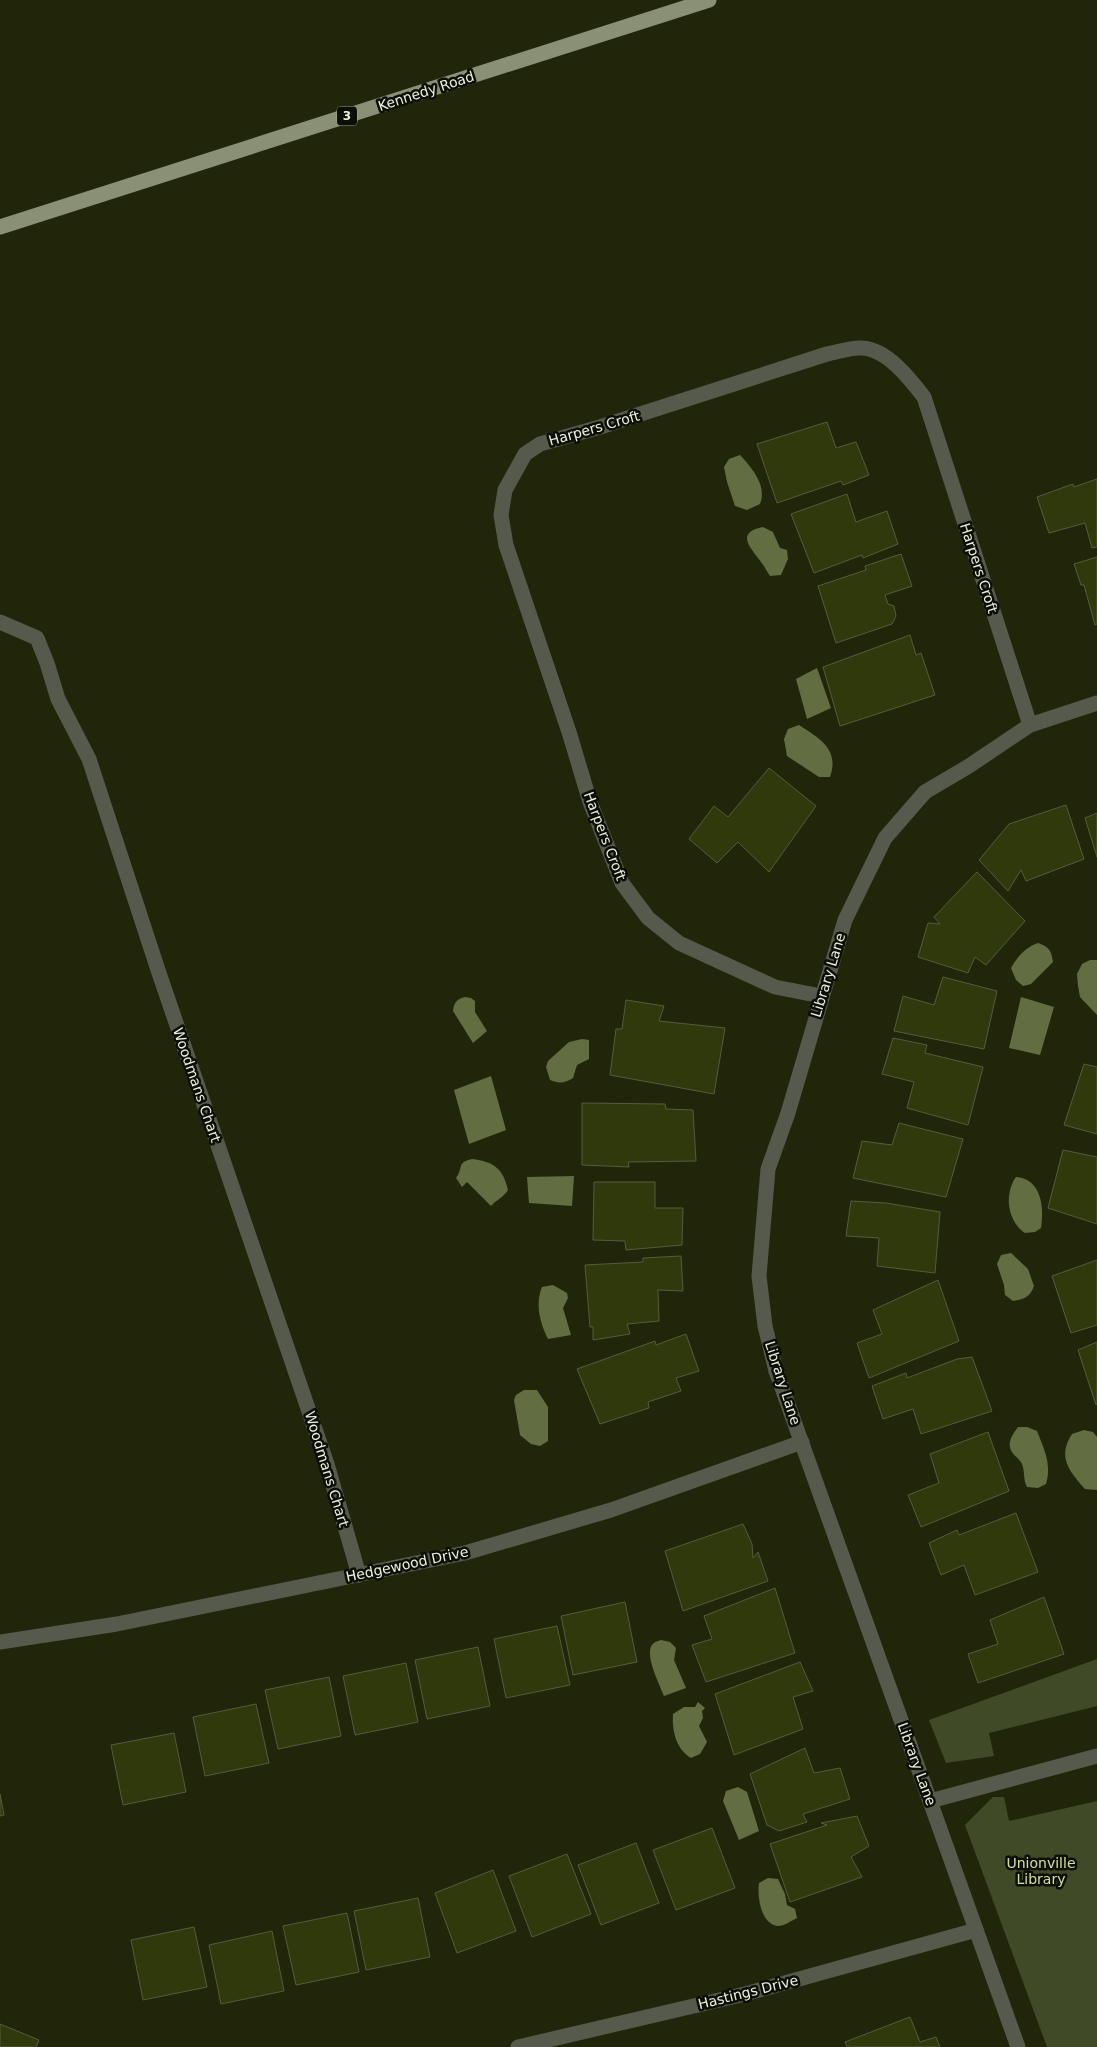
<svg xmlns="http://www.w3.org/2000/svg" width="1097" height="2047" viewBox="0 0 1097 2047" font-family="'DejaVu Sans',sans-serif">
  <style>
    .green { fill: #414a26 }
    .water { fill: #626d41 }
    .building { fill: #30390c; stroke: #545c3e }
    .lines { fill: none; stroke-linecap: round; stroke-linejoin: round }
    .minor { stroke: #565a4d; stroke-width: 15 }
    .major { stroke: #899075; stroke-width: 15 }
    .labels { text-anchor: middle; dominant-baseline: central; stroke-width: 5; stroke-linejoin: round; paint-order: stroke }
    .shield { fill: #0b0e04; stroke: #a8ad9e; stroke-width: 1 }
    .shield-label { font-size: 12px; font-weight: bold; fill: #ecf1e0 }
    .street-label { font-size: 14px; fill: #ecf1e0; stroke: #0b0e04 }
    .park-label { font-size: 14px; fill: #cfe199; stroke: #0b0e04 }
  </style>
  <rect width="100%" height="100%" fill="#21260a"/>
  <g class="green">
    <path d="M1097 1659V1706L989 1733 994 1756 946 1763 929 1720Z"/>
    <path d="M993 1797H1004L1009 1821 1097 1801V2047H1047L965 1825Z"/>
  </g>
  <g class="water">
    <path d="M740 455C753 469 767 486 760 504L747 510 735 506 727 482 724 467 729 459Z"/>
    <path d="M763 527 773 532 780 548 787 550 788 559 781 575 770 576C767 572 765 567 761 562 753 550 733 533 763 527Z"/>
    <path d="M817 668 831 708 807 719 796 679Z"/>
    <path d="M799 725C819 738 840 749 830 777H819L787 756 784 739 788 729Z"/>
    <path d="M1038 943C1049 947 1051 950 1053 962L1031 984 1023 986 1016 980 1011 968C1017 957 1026 947 1038 943Z"/>
    <path d="M1090 960H1097V1015L1080 997 1078 986 1077 974 1082 964Z"/>
    <path d="M465 997 471 998 475 1001V1012L487 1031 473 1043 453 1011C454 1002 457 999 465 997Z"/>
    <path d="M1021 997 1054 1007 1040 1055 1009 1048Z"/>
    <path d="M582 1039 589 1040V1059L577 1065 573 1078C565 1083 559 1084 550 1080L546 1067 548 1061 569 1042Z"/>
    <path d="M491 1076 506 1130 469 1144 454 1090Z"/>
    <path d="M472 1159C494 1162 503 1168 508 1190 503 1198 496 1200 491 1206L467 1182 462 1187 456 1178C464 1167 456 1163 472 1159Z"/>
    <path d="M574 1176 572 1206 529 1203 527 1177Z"/>
    <path d="M1016 1177C1042 1179 1044 1208 1041 1228L1035 1232 1025 1233C1007 1221 1004 1194 1016 1177Z"/>
    <path d="M1011 1253 1028 1269 1034 1286C1030 1297 1025 1299 1013 1301L1005 1295 1004 1285 997 1264 1001 1255Z"/>
    <path d="M553 1285 567 1293 568 1298 563 1308 571 1335 548 1339C540 1323 535 1304 542 1287Z"/>
    <path d="M524 1390H537L548 1407V1441L540 1446 531 1444 520 1435 514 1400 516 1395Z"/>
    <path d="M1018 1427H1027L1037 1431C1044 1449 1052 1464 1046 1484L1038 1488 1027 1487C1023 1480 1025 1471 1022 1464 1019 1458 1015 1457 1012 1452 1006 1443 1013 1434 1018 1427Z"/>
    <path d="M1084 1430 1093 1432 1097 1437V1490L1085 1489C1069 1471 1057 1457 1072 1434Z"/>
    <path d="M661 1640 670 1642 676 1648 674 1660 686 1688 664 1696C660 1685 642 1651 654 1643 656 1641 659 1641 661 1640Z"/>
    <path d="M698 1702 705 1708 702 1711 703 1718 699 1726 707 1742 700 1754 691 1758C676 1749 672 1731 673 1714L684 1707H695Z"/>
    <path d="M738 1787 747 1792 759 1831 739 1840 723 1801 726 1791Z"/>
    <path d="M768 1878 778 1879 785 1894 787 1905 795 1909 797 1918C791 1921 784 1926 778 1926 761 1925 757 1896 759 1883Z"/>
  </g>
  <g class="building">
    <path d="M827 422 836 448 856 442 869 475 843 485 841 481 777 503 757 444Z"/>
    <path d="M1097 479V547L1092 548 1085 523 1049 533 1037 497 1073 484 1074 487Z"/>
    <path d="M847 494 856 522 887 511 898 544 863 558 862 555 814 573 791 514Z"/>
    <path d="M901 554 912 586 885 595 888 604 894 606 896 616 892 624 836 643 818 586 866 570 865 566Z"/>
    <path d="M1097 557V624L1095 625 1084 585H1081L1074 564Z"/>
    <path d="M910 635 916 655 921 653 935 695 840 726 823 667Z"/>
    <path d="M769 768 816 806 769 872 738 842 717 863 689 839 714 806 728 817Z"/>
    <path d="M1066 805 1084 859 1026 881 1021 870 1008 891 979 860 1009 824Z"/>
    <path d="M1097 813V857L1085 818Z"/>
    <path d="M977 872 1025 921 986 965 975 957 968 973 918 957 928 923 940 924 934 917Z"/>
    <path d="M943 977 997 991 984 1049 894 1031 903 996 934 1005Z"/>
    <path d="M626 1000 664 1006 659 1021 725 1028 714 1094 610 1075 616 1029H622Z"/>
    <path d="M893 1038 927 1045 925 1053 983 1067 968 1125 907 1108 914 1082 882 1074Z"/>
    <path d="M1084 1064 1097 1067V1134L1064 1125Z"/>
    <path d="M582 1103 665 1104 666 1109 693 1110 696 1161 628 1162 629 1167 582 1165Z"/>
    <path d="M899 1123 963 1139 946 1197 853 1178 862 1141 892 1145Z"/>
    <path d="M1063 1150 1097 1157V1224L1048 1208Z"/>
    <path d="M594 1182H655V1208H683L682 1245 626 1250 625 1241 593 1240Z"/>
    <path d="M851 1201 886 1203 940 1212 935 1273 877 1266 879 1238 846 1236Z"/>
    <path d="M681 1256 683 1291 658 1290 659 1321 627 1324 630 1334 593 1340V1327H590L585 1265 643 1262V1258Z"/>
    <path d="M1097 1260V1325L1071 1333 1052 1276Z"/>
    <path d="M938 1280 959 1341 869 1378 857 1343 882 1334 873 1310Z"/>
    <path d="M686 1334 699 1371 676 1378 681 1391 648 1402 649 1408 600 1424 577 1369 655 1341 656 1345Z"/>
    <path d="M1097 1342V1404L1096 1405 1078 1350Z"/>
    <path d="M972 1357 992 1411 921 1434 913 1409 883 1419 872 1386 906 1373 907 1378 957 1359Z"/>
    <path d="M988 1432 1009 1491 921 1527 908 1495 939 1483 930 1454Z"/>
    <path d="M1016 1513 1038 1572 975 1595 964 1565 941 1575 929 1543 957 1530 959 1535Z"/>
    <path d="M743 1524 752 1544 753 1558 758 1552 768 1581 683 1611 665 1551Z"/>
    <path d="M775 1588 795 1653 706 1682 692 1645 712 1639 704 1616Z"/>
    <path d="M1044 1597 1064 1654 978 1683 968 1654 998 1644 990 1620Z"/>
    <path d="M625 1602 637 1662 573 1675 561 1616Z"/>
    <path d="M557 1626 570 1685 506 1698 494 1639Z"/>
    <path d="M478 1647 490 1706 427 1719 415 1660Z"/>
    <path d="M800 1662 813 1691 793 1697 803 1729 734 1755 715 1694Z"/>
    <path d="M406 1663 418 1722 355 1735 343 1676Z"/>
    <path d="M329 1677 341 1736 278 1749 265 1690Z"/>
    <path d="M256 1704 269 1763 205 1776 193 1717Z"/>
    <path d="M174 1733 186 1792 123 1805 111 1745Z"/>
    <path d="M805 1748 814 1773 840 1768 850 1799 803 1814 807 1822 779 1831 767 1825 750 1774Z"/>
    <path d="M0 1794 4 1815 0 1816Z"/>
    <path d="M857 1816 869 1846 851 1857 862 1877 790 1902 770 1844 827 1825 821 1823Z"/>
    <path d="M712 1828 735 1888 676 1910 653 1850Z"/>
    <path d="M636 1843 659 1903 601 1925 578 1865Z"/>
    <path d="M567 1854 591 1914 532 1937 509 1876Z"/>
    <path d="M493 1870 516 1931 457 1953 435 1893Z"/>
    <path d="M418 1898 430 1957 366 1970 354 1911Z"/>
    <path d="M347 1913 359 1972 296 1985 283 1926Z"/>
    <path d="M194 1927 207 1987 143 2000 131 1940Z"/>
    <path d="M272 1931 284 1991 221 2004 209 1945Z"/>
    <path d="M910 2017 920 2042 936 2037 940 2047H847L845 2042Z"/>
    <path d="M0 2024 39 2040 36 2047H0Z"/>
  </g>
  <g class="lines">
    <g class="minor">
      <path d="M0 622 37 638 47 663 58 699 89 759 158 970 327 1464 359 1575"/>
      <path d="M821 996 775 987 679 943 648 918 622 883 590 802 569 732 506 545 501 515 505 490 525 454 540 444 600 427 827 354C838 352 851 347 862 348 887 349 910 379 924 397L1030 725"/>
      <path d="M0 1642 117 1624 465 1553 611 1510 802 1442"/>
      <path d="M930 1801 1097 1756"/>
      <path d="M518 2047 745 1994 976 1930"/>
      <path d="M1018 2047 776 1371 765 1326 759 1276 768 1169 788 1113 845 920 885 838 925 792 969 766 1030 725 1097 703"/>
    </g>
    <path class="major" d="M0 227 709 0"/>
  </g>
  <g class="labels">
    <rect class="shield" x="337" y="106.5" width="20" height="19" rx="4"/>
    <g class="shield-label">
      <text x="347" y="116">3</text>
    </g>
    <g class="street-label">
      <text transform="translate(426 91) rotate(-18)">Kennedy Road</text>
      <text transform="translate(594 428) rotate(-16)">Harpers Croft</text>
      <text transform="translate(979 568) rotate(72)">Harpers Croft</text>
      <text transform="translate(605 836) rotate(69)">Harpers Croft</text>
      <text transform="translate(828 975) rotate(-73)">Library Lane</text>
      <text transform="translate(197 1085) rotate(71)">Woodmans Chart</text>
      <text transform="translate(783 1383) rotate(72)">Library Lane</text>
      <text transform="translate(327 1469) rotate(73)">Woodmans Chart</text>
      <text transform="translate(407 1564) rotate(-12)">Hedgewood Drive</text>
      <text transform="translate(917 1764) rotate(70)">Library Lane</text>
      <text transform="translate(748 1992) rotate(-14)">Hastings Drive</text>
    </g>
    <g class="park-label">
      <text x="1041" y="1863">Unionville<tspan x="1041" dy="16">Library</tspan></text>
    </g>
  </g>
</svg>
